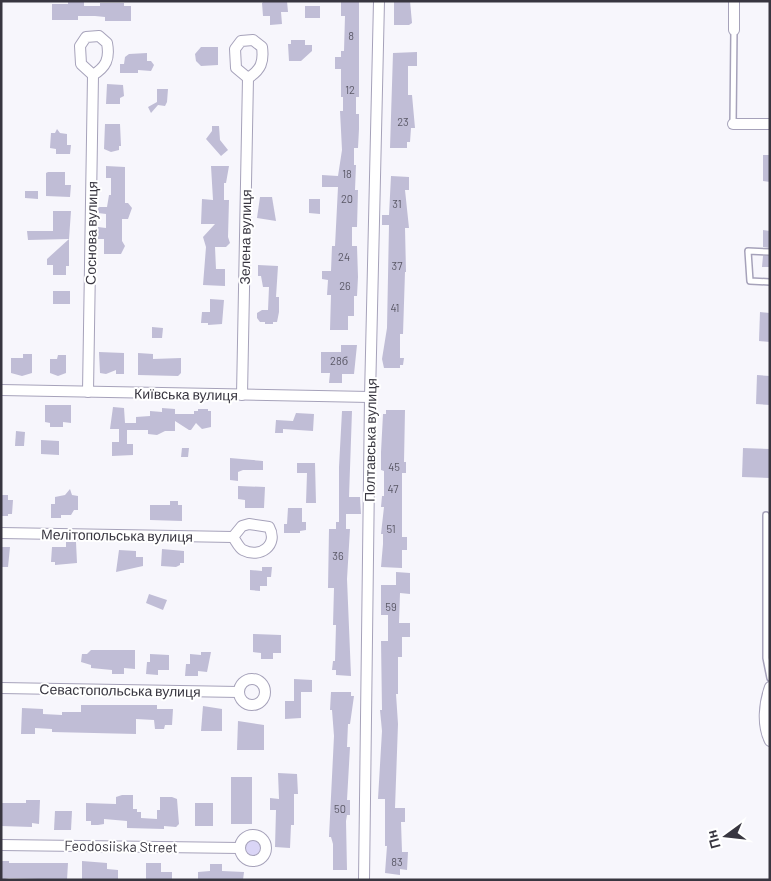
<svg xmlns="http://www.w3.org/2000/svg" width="771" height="881" viewBox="0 0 771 881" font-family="Barlow,sans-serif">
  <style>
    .green { fill: #dad5f6 }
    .building { fill: #c0bdd6 }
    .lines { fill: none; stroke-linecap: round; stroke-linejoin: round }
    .lane-casing { stroke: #a6a2ba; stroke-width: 8 }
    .street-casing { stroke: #a6a2ba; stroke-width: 12 }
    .lane { stroke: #fff; stroke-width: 5 }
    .street { stroke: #fff; stroke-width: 10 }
    .labels { text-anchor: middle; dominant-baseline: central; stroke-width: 4; stroke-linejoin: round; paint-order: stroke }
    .number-label { font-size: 11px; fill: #5a5866 }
    .street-label { font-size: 14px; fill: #383640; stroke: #fff }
  </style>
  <rect width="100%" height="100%" fill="#f7f6fc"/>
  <circle class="green" cx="253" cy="848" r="13"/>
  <g class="building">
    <path d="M264 1H287L288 12H281L282 24 270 25V16H263L262 3Z"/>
    <path d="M341 1H359V97H356V114H359V129L358 148H354V165H356L355 190H358L357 227H352V246H357L358 277 357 296H354V316H348V330H330L331 295H327L328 280 322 279V271H331L332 246H335L338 187H322V175L338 176 342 150 340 111H343V97H341V69H335V57H341V51H344L345 16H341Z"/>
    <path d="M394 1H410L412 23 409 25H394Z"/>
    <path d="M68 2H84V6H100V3H124V6H131V21H105V17L95 16H78V20H52V4H68Z"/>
    <rect x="305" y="6" width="15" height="12"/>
    <path d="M291 40H305V45H312V51L301 61H289L288 44H291Z"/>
    <path d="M201 47H218V65L201 66 196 61 195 54Z"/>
    <path d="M417 52V66H408V95H412L415 128H411L410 142H407V148H390L393 53Z"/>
    <path d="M147 53V61H151L154 65 151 71 138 70V73H120V64H124L125 57 129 54Z"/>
    <path d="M107 84 123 85 124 96 120 98V104H106Z"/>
    <path d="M157 89H168L167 102 165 106 158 105 151 113 148 107 157 102Z"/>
    <path d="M105 124H120L121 146H119V150L111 152 104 149Z"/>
    <path d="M212 126H219L220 140 228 150 221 156 206 139 212 131Z"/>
    <path d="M57 129 60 133 67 134V145H71L70 154H56V149L50 148 51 133H55Z"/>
    <path d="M763 155H770V182L763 181Z"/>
    <path d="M106 166 125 167V203H128L132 208 128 219H122V241L125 246 121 254H104V239H98V227L106 228V214L98 213V207H107L109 195H111V178H106Z"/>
    <path d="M211 166H229L226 183H224V200H229L228 237 230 243 226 247H215L216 269H225V286L203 285 206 247 203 237 215 224H201L202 199 213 200Z"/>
    <path d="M48 172H65V185H71L70 197 46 196V173Z"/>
    <path d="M391 176 409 177V190H405L409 228H405L406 272H405L403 334H400V358H404L403 365H400V368H384L382 359 387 328 389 225H382V215H389Z"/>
    <path d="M25 191H38V199L25 198Z"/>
    <path d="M260 197H272L276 221 257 218Z"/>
    <path d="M309 199H320V214L309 213Z"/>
    <path d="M53 211H71L69 239 28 240 27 231H53Z"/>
    <path d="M763 230 770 231V248L763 247Z"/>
    <path d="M69 239V266H66V275H53V265H47V259Z"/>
    <path d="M763 256H770V267H762Z"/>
    <path d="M258 265 278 266 276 297H279V312L277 322H273V324H265V322H260L257 318V313L262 310H268L269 287H263L261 276H258Z"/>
    <rect x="53" y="291" width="17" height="13"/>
    <path d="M210 299 224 300 222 324 208 325V323H201L202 312H210Z"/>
    <path d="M760 312 770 313V342L759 341Z"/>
    <path d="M152 327 163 328 162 338H152Z"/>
    <path d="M341 345H357L354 374H342V383H329L330 373H321V352H341Z"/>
    <path d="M99 352 124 353V374H116V370L106 374 100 373Z"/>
    <path d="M138 353 153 354V359L181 358V373L178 376 138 375Z"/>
    <path d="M23 354H32V373L22 376 11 373V358H23Z"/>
    <path d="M58 355H66V373L58 376 50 373V359H57Z"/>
    <path d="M757 375 770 376V405L756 404Z"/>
    <path d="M45 405H71V423L63 422V427H50V423L45 422Z"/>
    <path d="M113 407 124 408 125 423H136V417L150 416V411L162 412V408L175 409V414H194V411H198V409H208V411H211V427L202 429 196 423 191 430H189L175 421V431H165L157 435 148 434V430H127V444H133V455L112 456V442H119V429H110Z"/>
    <path d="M386 410H405L404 462H406V473H402V537H407V550H402V568L381 567 383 544V534H381L384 507H381L382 496H384V471L381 470V452L383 414H386Z"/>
    <path d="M342 411H352L349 497H360L361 514H346V529H350L347 579 351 676 336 675V670H332L333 661H335L336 625H333L334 588H328L329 529H336V522H339V467Z"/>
    <path d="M296 413 314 414 313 431 283 429V433H275L276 420 293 421Z"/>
    <path d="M16 431 25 432 24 446H15Z"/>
    <path d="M41 440 59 441V455L41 454Z"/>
    <path d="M182 448H189L188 457H181Z"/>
    <path d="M743 448 770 449V478L742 477Z"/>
    <path d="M230 458 263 461V470H243L238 472V481L230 480Z"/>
    <path d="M297 463H315L316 503H306L307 473H297Z"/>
    <path d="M238 486 265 487 264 508H245V500L238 499Z"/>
    <path d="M70 489 72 495 78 496V510H74L71 515H61V518H51V504H55V497L65 495Z"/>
    <path d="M1 495H8V500H13L12 514H8V516H1Z"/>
    <path d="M170 501H178V505H182V521L150 520V505H170Z"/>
    <path d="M288 508H302V522H306V530L300 531V533H284V524H287Z"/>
    <path d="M66 542H76L77 563 55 565V562H51L52 547H66Z"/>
    <path d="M1 547H10L8 567H1Z"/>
    <path d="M162 549 184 551V563H180V565L176 567 161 566Z"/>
    <path d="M119 550 136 551V557H143V566L116 572Z"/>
    <path d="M262 567H272L271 577H267V586H260V591L250 590V570L262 571Z"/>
    <path d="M396 572 410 573V594L400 593 399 623H410V637H402V657H398V694H396L398 724 395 808H405V822H401L402 852H408L407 870 400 869V875L385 873 387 846H385V799H378L382 731 380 710H382L381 641H388V615H381V585H396Z"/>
    <path d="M149 594 167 600 163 610 146 603Z"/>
    <path d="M253 634 281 635V653H273V659H261V653L253 652Z"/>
    <path d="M91 650H135V669L124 668V674H112V670L91 668V665L81 662 82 654H87Z"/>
    <path d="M201 652H211L207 672 198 671V676H185L186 664H190V654L201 655Z"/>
    <path d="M150 654 169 655V670H158V675L146 674 147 662H150Z"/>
    <path d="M294 679 312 680V692H301V718L285 719V701H294Z"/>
    <path d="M331 692H351V696H354L350 724H348L347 747H350L347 800H350V815H347L346 821 347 870H333V844L331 837H329L334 736 332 710H330Z"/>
    <path d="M81 705H157V709H173L172 725H165L164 729H155L154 720 136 719V734L52 732V729L35 728V734H21L22 708 43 709V714L62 715V712H81Z"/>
    <path d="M203 706 222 709V731H201Z"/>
    <path d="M238 721 264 725V750H237Z"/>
    <path d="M278 773 297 774 298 794H294V825H291L290 848 275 847 276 810H270V798L279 799Z"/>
    <rect x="231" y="777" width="21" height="47"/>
    <path d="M122 795H133V809H137V812H141V818L157 819V810H160V797H172L177 799 179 824 176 827 164 826V829L127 828V821L104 819V824L98 825H91V821H86V803L116 804V797Z"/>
    <path d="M26 800H40L39 824 32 823V827L1 826V803H26Z"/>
    <rect x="195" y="803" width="18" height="23"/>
    <path d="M55 811H72L71 830H54Z"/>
    <path d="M1 861H9V863H68L67 880 9 878 1 880Z"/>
    <path d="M82 861 107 863V869L118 870V880H82Z"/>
    <path d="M146 863H161V872H172V880H146Z"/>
    <path d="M210 864H222V871L244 872 243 880H198V872L210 871Z"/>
  </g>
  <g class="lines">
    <defs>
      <g id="lane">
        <path d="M733 124 734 30"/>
        <path d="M770 252 748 251 750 281 770 282"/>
        <path d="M766 515V658L770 678"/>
      </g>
      <g id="street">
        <path d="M734 30V1"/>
        <path d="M253 40 262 47C264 62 261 70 248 78L236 68 235 49 241 41Z"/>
        <path d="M733 124H770"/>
        <path d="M1 390 370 397"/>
        <path d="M88 392 93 75C106 67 110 59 107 43L99 36 86 37 80 46 81 64 93 75"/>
        <path d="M242 395 248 78"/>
        <path d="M249 524 269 527C279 545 260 559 243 550 239 548 236 541 233 537L242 526Z"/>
        <path d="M1 533 233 537"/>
        <circle cx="252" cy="692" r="13"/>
        <path d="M770 687C764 704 762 725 770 741"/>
        <path d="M1 688 239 692"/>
        <circle cx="253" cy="848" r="13"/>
        <path d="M1 845 240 848"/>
        <path d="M364 880 370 397 379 1"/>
      </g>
    </defs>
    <use href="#lane" class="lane-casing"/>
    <use href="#street" class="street-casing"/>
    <use href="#lane" class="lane"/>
    <use href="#street" class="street"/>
  </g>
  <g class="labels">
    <g class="number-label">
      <text x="351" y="35">8</text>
      <text x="350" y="89">12</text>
      <text x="403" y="121">23</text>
      <text x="347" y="173">18</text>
      <text x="347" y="198">20</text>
      <text x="397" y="203">31</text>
      <text x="344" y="256">24</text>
      <text x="397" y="265">37</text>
      <text x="345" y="285">26</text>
      <text x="395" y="307">41</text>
      <text x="339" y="360">28б</text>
      <text x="394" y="466">45</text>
      <text x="393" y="488">47</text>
      <text x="391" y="528">51</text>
      <text x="338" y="555">36</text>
      <text x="391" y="606">59</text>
      <text x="340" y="808">50</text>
      <text x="397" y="861">83</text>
    </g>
    <g class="street-label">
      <text transform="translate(91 233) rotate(-89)">Соснова вулиця</text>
      <text transform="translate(245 237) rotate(-89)">Зелена вулиця</text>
      <text transform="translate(186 394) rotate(1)">Київська вулиця</text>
      <text transform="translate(370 440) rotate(-89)">Полтавська вулиця</text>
      <text transform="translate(117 535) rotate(1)">Мелітопольська вулиця</text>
      <text transform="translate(120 690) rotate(1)">Севастопольська вулиця</text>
      <text transform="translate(121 846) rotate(1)">Feodosiiska Street</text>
    </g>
  </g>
  <rect width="771" height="881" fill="none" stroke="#383640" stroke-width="5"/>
  <g transform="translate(726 836) rotate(255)" stroke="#ffffff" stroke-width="4" paint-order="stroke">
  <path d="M0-4L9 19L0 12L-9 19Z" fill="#383640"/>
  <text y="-8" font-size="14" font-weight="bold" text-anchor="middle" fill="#383640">Пн</text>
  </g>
</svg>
